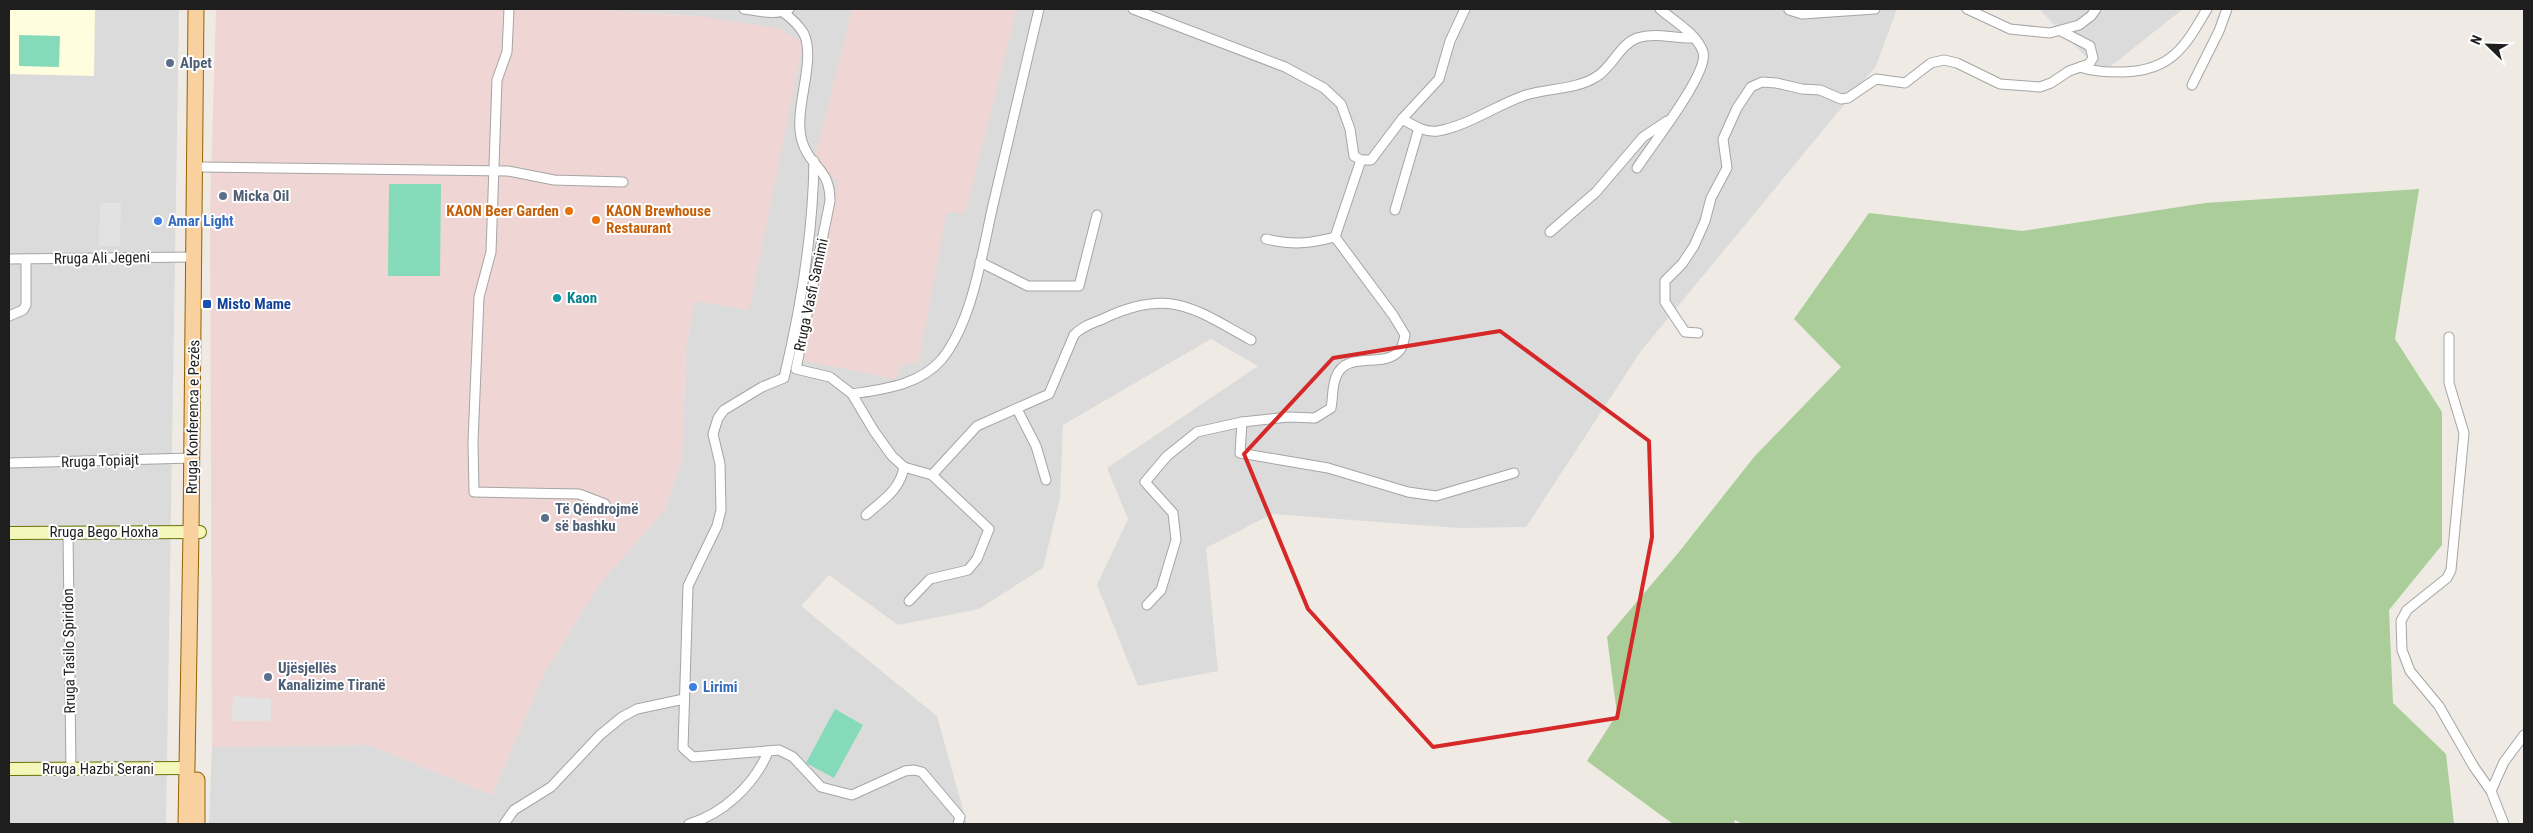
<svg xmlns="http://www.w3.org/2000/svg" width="2533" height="833" viewBox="0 0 2533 833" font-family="'Roboto Condensed',sans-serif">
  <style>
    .residential { fill: #dcdbdb }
    .commercial { fill: #efd5d4 }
    .education { fill: #fefede }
    .forest { fill: #aacd9a }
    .pitch { fill: #85dbb9 }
    .parking { fill: #e2e2e2 }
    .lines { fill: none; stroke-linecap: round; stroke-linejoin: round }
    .street-casing { stroke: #a5a5a5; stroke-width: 11 }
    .secondary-casing { stroke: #677208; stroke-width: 14 }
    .primary-casing { stroke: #936305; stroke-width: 17 }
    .street { stroke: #fff; stroke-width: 9 }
    .secondary { stroke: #f5f7ba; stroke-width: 12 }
    .primary { stroke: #f9d19f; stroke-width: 15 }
    .marked { fill: none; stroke: #d62828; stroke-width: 4; stroke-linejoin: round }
    .service-dot { fill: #5c6f8a; stroke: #fff; stroke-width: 2 }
    .food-dot { fill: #e8710a; stroke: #fff; stroke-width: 2 }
    .shop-dot { fill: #3f7fe0; stroke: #fff; stroke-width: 2 }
    .culture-dot { fill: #0f9aa8; stroke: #fff; stroke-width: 2 }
    .transit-dot { fill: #1a4fb4; stroke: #fff; stroke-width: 2 }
    .labels { text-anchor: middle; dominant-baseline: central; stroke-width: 4; stroke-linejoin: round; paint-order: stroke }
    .service-label { font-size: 15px; font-weight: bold; fill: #4e5e75; stroke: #fff; text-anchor: start }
    .food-label { font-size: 15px; font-weight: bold; fill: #c56008; stroke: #fff; text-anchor: end }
    .shop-label { font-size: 15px; font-weight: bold; fill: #366cbe; stroke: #fff; text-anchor: start }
    .street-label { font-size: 15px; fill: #1e1e1e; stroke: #fff }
    .culture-label { font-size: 15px; font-weight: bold; fill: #0d838f; stroke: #fff; text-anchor: start }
    .transit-label { font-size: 15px; font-weight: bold; fill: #164399; stroke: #fff; text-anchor: start }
  </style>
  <rect width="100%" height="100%" fill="#efebe4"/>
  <g class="residential">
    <path d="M9 9H179L166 824H9Z"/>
    <path d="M585 9H1897L1876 66 1641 351 1526 527 1458 528 1272 514 1206 548 1218 671 1138 686 1097 585 1128 519 1107 468 1258 366 1211 339 1063 425 1060 498 1043 568 979 609 898 625 829 575 801 606 937 716 967 824H209L212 747 369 745 492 795 545 672 600 583 664 511 682 460 686 346 695 300 748 310 697 16Z"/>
    <path d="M2039 9H2183L2102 73Z"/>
  </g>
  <g class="commercial">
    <path d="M216 9H585L697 16 778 28 803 43 749 310 695 301 686 346 682 460 664 511 600 583 545 672 492 795 369 745 212 747 210 212Z"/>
    <path d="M852 9H1017L965 214 947 212 918 363 901 365 895 379 800 360 838 180 824 173 814 161Z"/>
  </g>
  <path class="education" d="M9 9H95L94 76 9 74Z"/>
  <path class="forest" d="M2419 189 2395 339 2442 412V545L2389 610 2393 703 2446 754 2454 824H1742L1735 820 1734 824H1673L1587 761 1617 714 1607 637 1679 552 1754 457 1841 367 1794 319 1869 213 2022 231 2205 203Z"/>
  <g class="pitch">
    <path d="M19 35 60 36 59 67 19 66Z"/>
    <path d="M389 184H441L440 276H388Z"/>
    <path d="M835 709 863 725 834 778 806 763Z"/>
  </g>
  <g class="parking">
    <path d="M100 203H121L120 246H99Z"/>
    <path d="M233 696 271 699V721H231Z"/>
  </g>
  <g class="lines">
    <defs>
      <g id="street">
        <path d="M509 9 507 52 497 80 491 252 479 297 473 442 474 492 579 494 605 504"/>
        <path d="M744 9C759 11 775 16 789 9"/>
        <path d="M783 9V12C791 18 799 25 804 34 817 63 791 113 803 144 811 168 830 168 830 201L796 369 830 377 852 394 874 431 892 456 904 467 932 475 989 529 977 559 968 570 930 579 909 601"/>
        <path d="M1133 9 1285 67 1324 88 1341 104 1350 129 1354 156 1361 160H1371L1402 119 1439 79 1450 41 1465 9"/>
        <path d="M1967 9 2010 29 2050 33 2079 25 2091 16 2096 9"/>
        <path d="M1789 10 1802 14 1875 9"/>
        <path d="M2080 67C2094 72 2108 72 2123 72 2171 71 2185 47 2207 9"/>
        <path d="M2192 85 2219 31 2227 9"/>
        <path d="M1402 119C1413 125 1425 133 1438 131 1470 125 1496 105 1526 95 1548 88 1575 90 1596 77 1612 68 1619 45 1637 38 1656 32 1675 39 1694 38"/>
        <path d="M814 161C813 233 801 307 784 378L762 387 724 410 718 418 713 434 720 464 721 510 717 526 688 586 683 748 693 757 779 750 793 757 821 787 852 795 905 771 914 770 922 772 955 811 960 817 958 824"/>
        <path d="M202 167 508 171 554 180 623 182"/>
        <path d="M1637 168C1650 147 1710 72 1703 52 1697 34 1674 21 1660 9"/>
        <path d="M1395 210 1419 128"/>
        <path d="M1550 232 1596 192 1643 137 1667 121"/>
        <path d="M1335 237 1361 160"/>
        <path d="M1266 239C1293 245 1308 244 1335 237"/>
        <path d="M9 259 194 257"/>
        <path d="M980 262 1028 286H1079L1097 215"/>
        <path d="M9 316 23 310 26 305V259"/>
        <path d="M1698 333 1685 332 1665 302V281L1682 264 1694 246 1705 221 1711 198 1727 168 1723 139 1737 108 1751 87 1762 82 1776 83 1802 89 1820 90 1841 99 1848 98 1876 79 1905 83 1931 63 1944 60 1957 63 2000 84 2040 87 2051 83 2069 71 2089 64 2093 58 2090 46 2061 31"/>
        <path d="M2449 337V383L2464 433 2451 570 2447 578 2407 610 2401 621 2402 650 2410 671 2439 706 2474 767 2491 791 2504 824"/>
        <path d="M852 394C884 389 920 385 942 359 973 320 982 253 993 205 1009 139 1024 74 1039 9"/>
        <path d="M1017 409 1036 446 1046 480"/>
        <path d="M1242 422 1240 453 1328 468 1408 492 1436 496 1514 473"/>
        <path d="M9 463 192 458"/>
        <path d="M932 475 977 426 1049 394 1074 335C1083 325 1095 323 1107 317 1171 288 1195 309 1251 340"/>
        <path d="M866 515C883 500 900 490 904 467"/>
        <path d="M68 533 71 769"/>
        <path d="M1147 605 1161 590 1176 540 1173 513 1145 482 1167 456 1197 432 1242 422 1288 417 1315 418 1331 408C1333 398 1332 386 1336 377 1346 349 1384 370 1400 350 1403 346 1404 340 1405 335L1393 315 1335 237"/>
        <path d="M2491 791 2504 762 2524 735"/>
        <path d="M504 824 514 810 551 787 600 735 622 717 637 709 684 699"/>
        <path d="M689 824C723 814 754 785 768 752"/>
      </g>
      <g id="secondary">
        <path d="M9 533 200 532"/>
        <path d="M9 769 188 768"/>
      </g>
      <g id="primary">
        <path d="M186 824 191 532 196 9"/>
        <path d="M197 824V780"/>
      </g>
    </defs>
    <use href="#street" class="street-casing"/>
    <use href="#secondary" class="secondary-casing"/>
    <use href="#primary" class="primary-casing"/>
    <use href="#street" class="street"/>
    <use href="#secondary" class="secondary"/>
    <use href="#primary" class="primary"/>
  </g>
  <path class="marked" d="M1500 331 1649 441 1652 537 1617 718 1433 747 1308 609 1244 454 1333 358Z"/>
  <g class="service-dot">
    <circle cx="170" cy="63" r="5"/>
    <circle cx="223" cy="196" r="5"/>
    <circle cx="545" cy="518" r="5"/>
    <circle cx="268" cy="677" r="5"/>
  </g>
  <g class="food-dot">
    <circle cx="569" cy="211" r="5"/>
    <circle cx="596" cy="220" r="5"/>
  </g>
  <g class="shop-dot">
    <circle cx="158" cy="221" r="5"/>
    <circle cx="693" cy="687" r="5"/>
  </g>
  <circle class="culture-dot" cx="557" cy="298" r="5"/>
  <rect class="transit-dot" x="202" y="299" width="10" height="10" rx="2.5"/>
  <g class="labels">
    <g class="service-label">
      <text x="180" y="63">Alpet</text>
      <text x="233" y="196">Micka Oil</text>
      <text x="555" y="509">Të Qëndrojmë<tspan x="555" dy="17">së bashku</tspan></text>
      <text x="278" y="668">Ujësjellës<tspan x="278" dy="17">Kanalizime Tiranë</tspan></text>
    </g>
    <g class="food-label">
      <text x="559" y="211">KAON Beer Garden</text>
      <text x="606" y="211" text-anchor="start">KAON Brewhouse<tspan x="606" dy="17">Restaurant</tspan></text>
    </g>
    <g class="shop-label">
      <text x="168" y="221">Amar Light</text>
      <text x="703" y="687">Lirimi</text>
    </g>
    <g class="street-label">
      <text transform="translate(102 258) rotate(-1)">Rruga Ali Jegeni</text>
      <text transform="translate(811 295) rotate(-78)">Rruga Vasfi Samimi</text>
      <text transform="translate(193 417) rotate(-89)">Rruga Konferenca e Pezës</text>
      <text transform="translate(100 461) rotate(-2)">Rruga Topiajt</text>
      <text x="104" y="532">Rruga Bego Hoxha</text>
      <text transform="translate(69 651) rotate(-91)">Rruga Tasilo Spiridon</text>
      <text x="98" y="769">Rruga Hazbi Serani</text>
    </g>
    <g class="culture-label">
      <text x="567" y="298">Kaon</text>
    </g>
    <g class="transit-label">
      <text x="217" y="304">Misto Mame</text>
    </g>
  </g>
  <rect width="2533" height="833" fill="none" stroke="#1e1e1e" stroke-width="20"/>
  <g transform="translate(2488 45) rotate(293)" stroke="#ffffff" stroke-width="4" paint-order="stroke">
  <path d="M0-4L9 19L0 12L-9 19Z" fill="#1e1e1e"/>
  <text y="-8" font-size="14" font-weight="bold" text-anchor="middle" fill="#1e1e1e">N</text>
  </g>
</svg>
